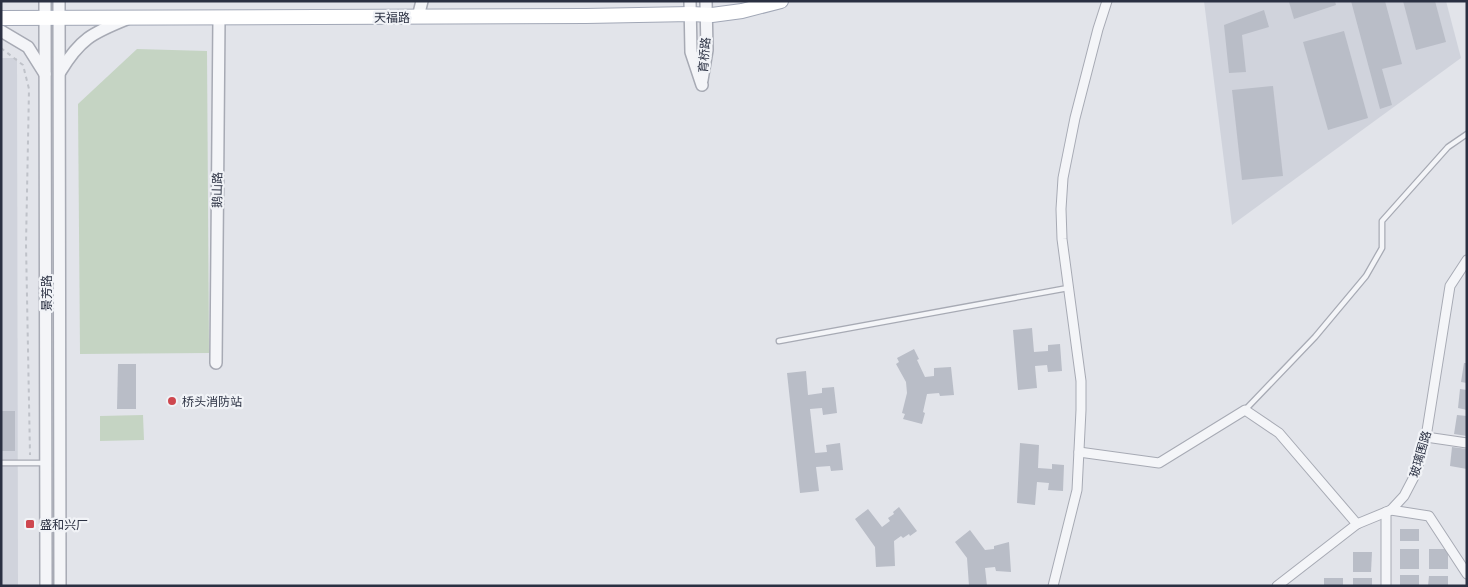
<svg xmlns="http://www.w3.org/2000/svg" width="1468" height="587" viewBox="0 0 1468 587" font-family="Quicksand,'Noto Sans SC',sans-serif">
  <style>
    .built { fill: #d0d3dc }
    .green { fill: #c5d4c3 }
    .building { fill: #b9bdc7 }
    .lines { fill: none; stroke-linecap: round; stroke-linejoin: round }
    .service-casing { stroke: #a7aab4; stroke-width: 7 }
    .minor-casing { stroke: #a7aab4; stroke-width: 11 }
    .tertiary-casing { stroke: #a7aab4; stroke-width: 14 }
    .primary-casing { stroke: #a1a7b6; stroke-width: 16 }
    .path { stroke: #bfc2c9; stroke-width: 2; stroke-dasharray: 4 4; stroke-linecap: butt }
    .service { stroke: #f4f5f8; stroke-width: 4.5 }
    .minor { stroke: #f4f5f8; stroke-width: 9 }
    .tertiary { stroke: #f4f5f8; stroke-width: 11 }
    .primary { stroke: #fff; stroke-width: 14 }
    .poi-dot { fill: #ce474f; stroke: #f1f3f7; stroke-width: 2 }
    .labels { text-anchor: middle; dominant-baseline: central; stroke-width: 4.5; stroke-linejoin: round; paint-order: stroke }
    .street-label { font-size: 12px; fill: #2a3042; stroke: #f1f3f7 }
    .poi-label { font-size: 12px; fill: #2a3042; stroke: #f1f3f7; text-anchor: start }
  </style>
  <rect width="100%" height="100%" fill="#e2e4ea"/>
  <g class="built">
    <path d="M1204 1H1446L1461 58 1232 225Z"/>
    <path d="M1 58H17L18 586H1Z"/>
  </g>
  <g class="green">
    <path d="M137 49 207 51 209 353 80 354 78 104Z"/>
    <path d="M143 415 144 440 100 441V416Z"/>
  </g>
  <g class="building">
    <path d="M1292 1H1335L1336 5 1294 19 1289 2Z"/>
    <path d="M1351 1H1385L1402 64 1382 69 1392 105 1380 109Z"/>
    <path d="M1403 1H1435L1446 42 1416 50Z"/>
    <path d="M1264 10 1269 27 1242 35 1246 72 1229 73 1224 25Z"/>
    <path d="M1344 31 1368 118 1328 130 1303 42Z"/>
    <path d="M1273 86 1283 176 1242 180 1232 90Z"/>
    <path d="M1032 328 1034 352 1048 351V345L1060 344 1062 371 1048 372 1047 365 1035 366 1037 388 1018 390 1013 330Z"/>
    <path d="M914 349 919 359 917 360 925 377 934 376V368L951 367 954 395 940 396 939 393 927 394 923 412 925 413 922 424 903 419 905 414 902 413 907 393 906 382 896 364 899 362 897 358Z"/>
    <path d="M1464 363H1467V383L1461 382Z"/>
    <path d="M118 364H136V409H117Z"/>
    <path d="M806 371 808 395 822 393V388L834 387 837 413 823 415 822 408 810 409 815 453 827 452 826 445 840 443 843 470 831 471 830 466 816 467 819 491 800 493 787 373Z"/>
    <path d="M1460 389 1467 390V410L1458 408Z"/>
    <rect x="1" y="411" width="14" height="40"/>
    <path d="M1457 415 1467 416V436L1454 434Z"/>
    <path d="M1020 443 1039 445 1038 468 1052 469V464L1064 465 1063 491 1048 490 1049 483 1037 482 1035 505 1017 503Z"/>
    <path d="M1452 447 1467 449V469L1450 466Z"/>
    <path d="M899 507 917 531 910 536 909 534 903 538 901 536 894 541 895 566 876 567 875 547 855 519 868 509 882 527 890 521 888 518 894 514 893 512Z"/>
    <rect x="1400" y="529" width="19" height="12"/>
    <path d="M970 530 985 550 994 549V546L1009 542 1011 572 996 571 995 567 985 568 987 586H969L967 558 955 542Z"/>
    <rect x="1400" y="549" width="19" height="20"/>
    <rect x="1429" y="549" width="19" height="20"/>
    <path d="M1353 552H1372L1371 572H1353Z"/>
    <rect x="1400" y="575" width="19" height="11"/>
    <path d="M1429 576H1448V586H1428Z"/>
    <rect x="1324" y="578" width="19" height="8"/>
    <rect x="1353" y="578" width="19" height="8"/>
  </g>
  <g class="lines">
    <defs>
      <g id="service">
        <path d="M779 341 1068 288"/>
        <path d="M1245 410 1315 337 1366 276 1382 248V221L1448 147 1467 134"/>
        <path d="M1 463H45"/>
      </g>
      <g id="minor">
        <path d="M1426 437 1467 443"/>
        <path d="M1079 452 1159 463 1245 410 1279 433 1357 524"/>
        <path d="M1391 510 1429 516 1467 574"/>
        <path d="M1053 586 1077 490 1081 410V381L1062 239 1061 209 1063 178 1075 118 1098 29 1107 1"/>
        <path d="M1277 586 1357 524 1391 510 1404 496 1415 475 1426 437 1450 286 1467 260"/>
        <path d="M1386 586V512"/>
      </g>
      <g id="tertiary">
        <path d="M45 1 46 586"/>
        <path d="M59 1 60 586"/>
        <path d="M690 1 691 52 702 85"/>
        <path d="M418 17 422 1"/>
        <path d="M1 31 28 47 45 74"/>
        <path d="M60 72C80 39 92 33 127 19"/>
        <path d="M702 80 707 50 706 1"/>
        <path d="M216 363 219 18"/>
      </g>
      <path id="primary" d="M1 18 586 16 691 14 712 15 742 11 781 1"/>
    </defs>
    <use href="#service" class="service-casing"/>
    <use href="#minor" class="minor-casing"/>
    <use href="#tertiary" class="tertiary-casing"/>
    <use href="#primary" class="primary-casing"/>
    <path class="path" d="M1 48 23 65 29 89 26 244 30 455"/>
    <use href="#service" class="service"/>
    <use href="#minor" class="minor"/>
    <use href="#tertiary" class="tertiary"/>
    <use href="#primary" class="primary"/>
  </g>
  <g class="poi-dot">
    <circle cx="172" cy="401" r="5"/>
    <rect x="25" y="519" width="10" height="10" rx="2.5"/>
  </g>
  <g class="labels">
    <g class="street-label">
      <text x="392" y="17">天福路</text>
      <text transform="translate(704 55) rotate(-85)">育桥路</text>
      <text transform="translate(217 190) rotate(-89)">鹅山路</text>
      <text transform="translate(46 293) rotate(-90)">景芳路</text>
      <text transform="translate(1420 454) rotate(-74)">玻璃围路</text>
    </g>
    <g class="poi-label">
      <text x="182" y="401">桥头消防站</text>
      <text x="40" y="524">盛和兴厂</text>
    </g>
  </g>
  <rect width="1468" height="587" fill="none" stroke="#2a3042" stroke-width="5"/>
</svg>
